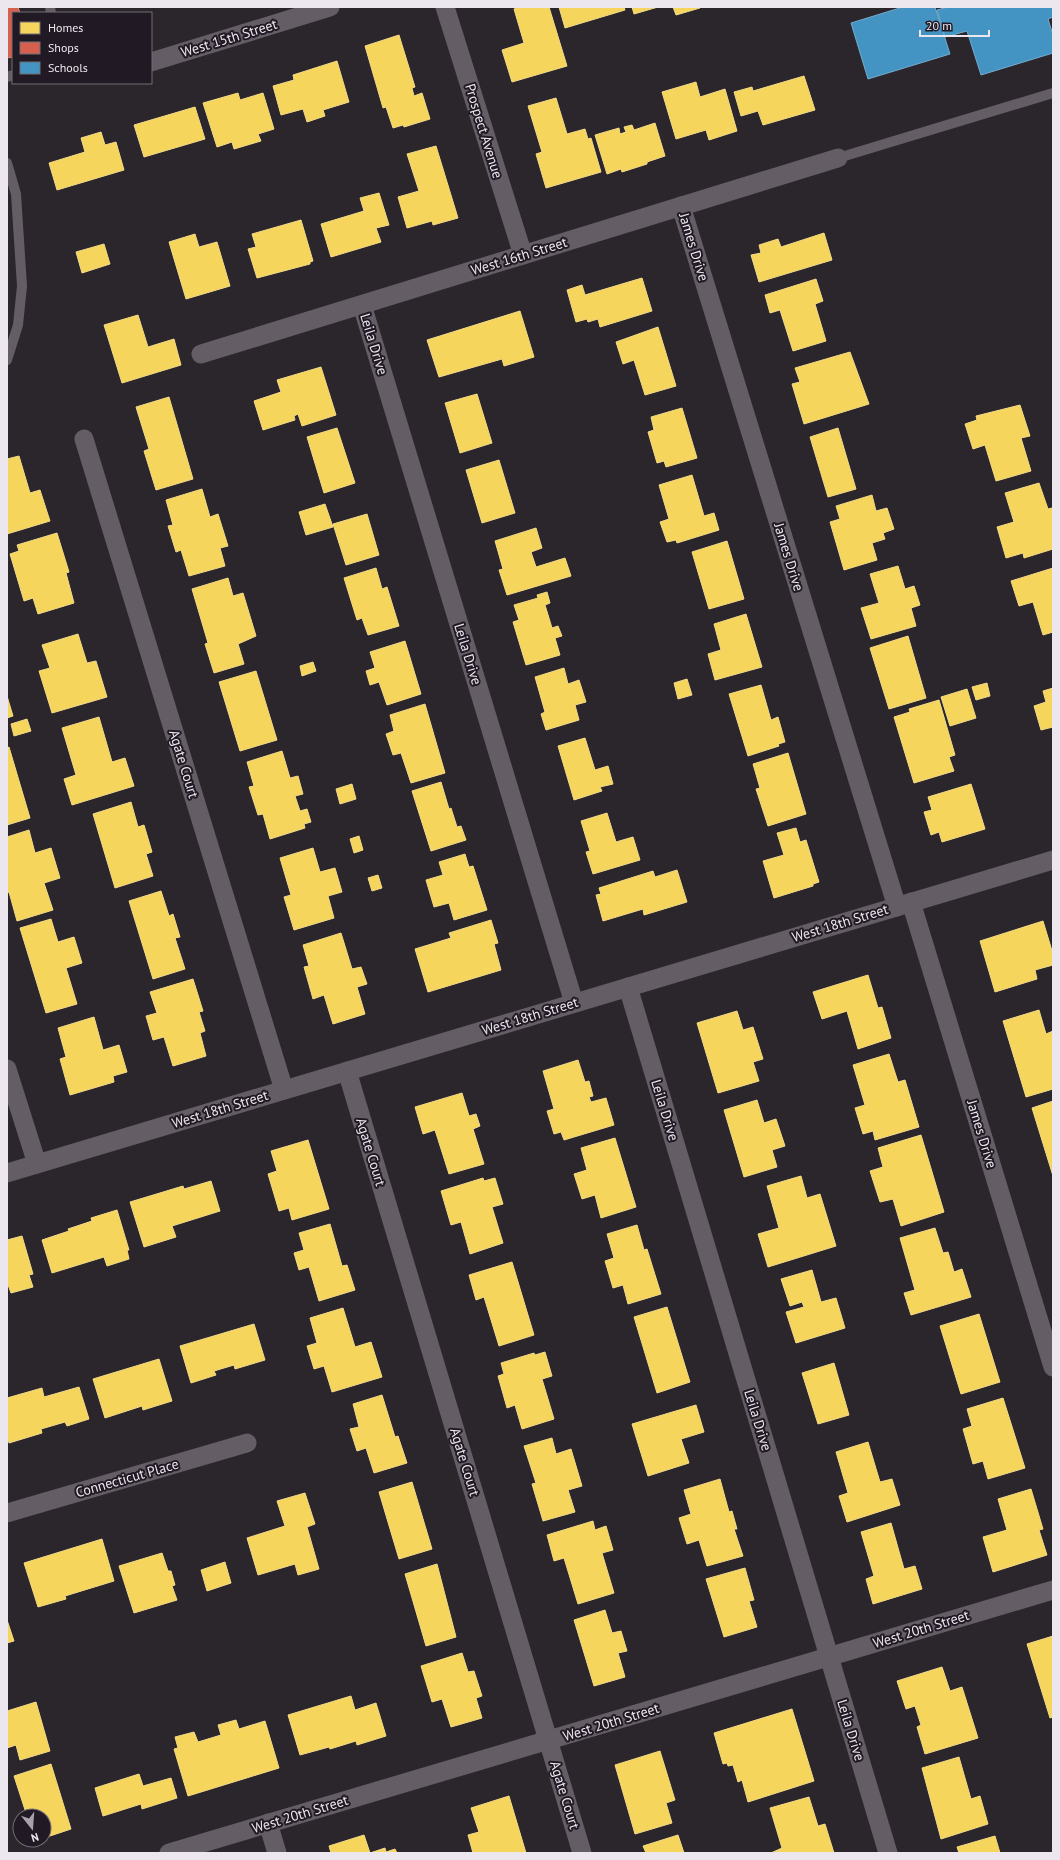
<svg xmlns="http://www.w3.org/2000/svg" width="1060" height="1860" viewBox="0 0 1060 1860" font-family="'PT Sans',sans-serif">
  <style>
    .homes { fill: #f6d55c; stroke: #f3da88 }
    .shops { fill: #d6604d; stroke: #dd887d }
    .schools { fill: #4393c3; stroke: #76acd0 }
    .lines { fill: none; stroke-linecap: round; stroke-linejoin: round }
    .lane { stroke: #645d66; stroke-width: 10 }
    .street { stroke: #645d66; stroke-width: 19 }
    .labels { text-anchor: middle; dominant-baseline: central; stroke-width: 4; stroke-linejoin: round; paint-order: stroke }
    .street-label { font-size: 14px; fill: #ece7ee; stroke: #211a24 }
  </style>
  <rect width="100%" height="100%" fill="#2a262b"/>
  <g class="homes">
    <path d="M520 7H549L567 66 512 82 502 50 524 43 514 9Z"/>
    <path d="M559 7H624L625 10 565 28Z"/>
    <path d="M632 7H658L634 14Z"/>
    <path d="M673 7H700V8L676 15Z"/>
    <path d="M399 35 415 87 412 88 414 96 422 93 430 119 404 127 403 125 393 128 386 107 383 108 365 46Z"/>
    <path d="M337 61 349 102 323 110 325 116 307 122 303 109 281 115 273 86 294 80 293 75Z"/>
    <path d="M804 76 815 110 763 125 758 111 741 116 734 92 752 87 753 91Z"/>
    <path d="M696 82 700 97 725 89 737 131 709 140 706 130 676 139 662 92Z"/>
    <path d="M238 93 240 100 263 93 274 129 258 134 261 141 234 149 232 142 217 147 203 103Z"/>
    <path d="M556 98 567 134 585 129 588 139 591 138 601 172 546 188 536 154 542 152 528 106Z"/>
    <path d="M195 107 205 139 144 157 134 125Z"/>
    <path d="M655 123 665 156 647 162V164L622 172 621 169 607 174 595 135 619 128 620 134 626 132 624 127 632 125 634 130Z"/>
    <path d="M101 132 105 145 116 142 124 170 57 190 49 163 85 152 81 138Z"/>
    <path d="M436 146 458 218 433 225 432 221 407 228 398 197 419 191 407 154Z"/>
    <path d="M379 193 389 225 376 228 381 242 331 257 321 224 364 211 360 198Z"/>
    <path d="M301 220 313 261 310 262V264L257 278 248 249 256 247 252 234Z"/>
    <path d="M824 233 832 260 759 282 751 255 761 253 759 245 778 239 781 247Z"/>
    <path d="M195 234 199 247 217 242 230 286 186 299 169 242Z"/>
    <path d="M104 244 110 264 82 273 76 252Z"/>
    <path d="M642 278 652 311 600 327 598 319 588 322 587 319 576 322 567 290 582 285 585 295Z"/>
    <path d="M816 279 823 301 815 304 826 341 793 351 780 310 770 313 765 295Z"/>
    <path d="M520 311 534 357 504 366 502 359 439 377 427 340Z"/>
    <path d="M138 315 148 347 174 339 181 365 122 383 104 325Z"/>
    <path d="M658 327 676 386 645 395 634 360 623 364 616 342Z"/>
    <path d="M850 352 869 404 804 424 792 384 800 382 795 368Z"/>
    <path d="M321 367 336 415 302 426 298 414 294 416 295 420 263 430 254 401 281 392 277 380Z"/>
    <path d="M477 394 492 443 460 453 445 403Z"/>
    <path d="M169 397 193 479 156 490 144 451 149 449 136 407Z"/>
    <path d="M1020 405 1030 436 1021 438 1031 471 996 481 985 445 973 449 965 424 977 420 976 416Z"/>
    <path d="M682 408 697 458 666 467 664 461 657 463 648 432 654 430 651 417Z"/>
    <path d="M337 428 355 483 324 493 307 437Z"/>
    <path d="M838 428 856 489 828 497 810 437Z"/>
    <path d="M19 456 30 493 40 490 50 521 7 534V459Z"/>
    <path d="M499 460 515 513 482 523 466 470Z"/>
    <path d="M692 475 704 516 714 513 719 530 677 543 676 540 667 542 660 522 669 519 659 485Z"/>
    <path d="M1039 483 1048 509 1052 508 1053 512V549L1024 558 1023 553 1006 558 997 527 1014 522 1005 493Z"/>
    <path d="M202 489 210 517 218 514 228 546 220 548 225 566 189 576 181 550 176 552 168 526 173 525 166 500Z"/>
    <path d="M872 495 876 511 887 508 894 529 883 533 885 539 872 543 877 560 844 570 830 522 840 519 836 506Z"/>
    <path d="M325 504 333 527 306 535 299 512Z"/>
    <path d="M367 514 379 555 346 565 333 524Z"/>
    <path d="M536 528 542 548 531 552 536 567 565 558 571 576 507 595 499 570 503 569 495 541Z"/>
    <path d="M57 533 69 572 66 573 74 603 38 614 33 598 24 601 10 554 19 551 17 545Z"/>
    <path d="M727 541 744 599 709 609 692 552Z"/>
    <path d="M898 566 905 589 914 586 920 605 911 608 916 626 871 639 861 608 879 603 870 574Z"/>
    <path d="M376 568 382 589 387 587 399 626 368 635 362 618 357 620 344 578Z"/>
    <path d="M1053 568V632L1043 635 1033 602 1019 606 1011 581Z"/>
    <path d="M228 578 233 596 243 593 256 636 238 644 244 664 214 673 205 644 208 643 192 589Z"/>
    <path d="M547 592 550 603 545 605 552 628 558 626 562 636 555 638 560 655 526 665 513 622 519 620 514 605 538 598 537 595Z"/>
    <path d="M746 614 762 667 715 680 708 654 721 650 714 624Z"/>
    <path d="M78 634 87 663 96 661 107 697 52 713 39 671 50 668 42 645Z"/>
    <path d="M908 636 926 698 889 709 870 648Z"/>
    <path d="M405 641 421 694 387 705 379 682 370 685 366 671 375 668 370 652Z"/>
    <path d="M313 662 316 671 302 676 300 666Z"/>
    <path d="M564 668 568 684 579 680 586 702 575 705 579 720 546 730 541 714 545 712 535 677Z"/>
    <path d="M256 671 277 740 240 751 219 682Z"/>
    <path d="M687 679 692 695 678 699 674 683Z"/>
    <path d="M987 683 990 696 976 700 972 687Z"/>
    <path d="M761 685 771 720 778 717 785 742 778 744 779 746 748 756 729 694Z"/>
    <path d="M1053 688V727L1041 730 1034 706 1046 702 1043 691Z"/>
    <path d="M967 689 976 718 950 726 941 697Z"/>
    <path d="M7 696 13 716 7 718Z"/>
    <path d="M939 700 955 755 949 757 954 771 914 783 894 717 910 712 909 709Z"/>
    <path d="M425 704 445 773 411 783 401 753 393 755 386 734 394 731 390 715Z"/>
    <path d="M99 717 112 762 125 758 134 786 72 805 64 779 76 775 62 728Z"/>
    <path d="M27 719 31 731 14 736 11 724Z"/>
    <path d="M585 738 595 770 608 766 613 784 600 787 602 791 574 800 558 746Z"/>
    <path d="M9 747 30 818 7 825V748Z"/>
    <path d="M282 751 290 778 298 776 303 794 295 796 300 811 307 809 311 822 304 824 305 828 270 839 263 814 258 815 249 787 254 786 247 762Z"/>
    <path d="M788 753 806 814 768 826 756 789 760 788 753 764Z"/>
    <path d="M441 782 449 809 451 808 457 827 461 826 466 840 431 851 412 791Z"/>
    <path d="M352 784 356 799 340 804 336 789Z"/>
    <path d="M971 784 985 829 942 842 939 832 931 835 924 812 932 810 928 797Z"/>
    <path d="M131 802 138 827 144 825 152 852 146 854 153 876 115 888 93 814Z"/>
    <path d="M607 813 616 842 633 837 640 860 593 874 586 852 590 851 581 821Z"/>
    <path d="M796 828 800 842 806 840 819 882 813 884V886L774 898 763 861 784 855 777 833Z"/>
    <path d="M29 830 35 853 51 848 60 878 44 883 53 910 17 921 9 892 7 893V837Z"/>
    <path d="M359 836 363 850 354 853 350 839Z"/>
    <path d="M313 848 320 872 335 868 342 892 328 896 334 918 294 930 284 897 291 895 280 858Z"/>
    <path d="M465 854 469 867 473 866 487 910 454 920 449 903 434 907 426 880 443 875 439 862Z"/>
    <path d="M677 870 687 902 644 915 643 909 603 921 596 895 601 894 599 888 653 871 655 877Z"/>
    <path d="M378 875 382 888 372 891 368 878Z"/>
    <path d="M161 891 169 916 173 914 180 937 175 938 185 969 153 979 129 901Z"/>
    <path d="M51 919 58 942 74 937 82 963 66 968 77 1004 46 1013 20 928Z"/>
    <path d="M491 920 498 943 494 944 501 970 428 992 415 949 451 938 449 933Z"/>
    <path d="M1043 921 1053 954V965L1035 970 1037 979 995 992 980 941Z"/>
    <path d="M341 933 352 969 361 967 367 984 357 987 365 1014 333 1024 324 995 313 999 304 967 309 966 303 945Z"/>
    <path d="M868 975 878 1008 882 1007 891 1038 858 1049 847 1011 822 1019 813 992Z"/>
    <path d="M193 979 203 1011 199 1012 205 1031 200 1033 206 1056 173 1066 164 1037 153 1040 146 1016 157 1013 150 992Z"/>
    <path d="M1039 1010 1046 1034 1053 1031V1089L1026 1097 1003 1021Z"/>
    <path d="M737 1011 743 1030 753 1027 763 1059 753 1062 759 1081 718 1093 697 1023Z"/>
    <path d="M94 1017 103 1050 119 1045 127 1072 113 1076 114 1082 70 1095 60 1059 66 1057 58 1028Z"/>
    <path d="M889 1054 898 1082 905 1080 919 1127 875 1140 873 1131 863 1134 855 1108 865 1105 853 1065Z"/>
    <path d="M578 1060 585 1082 589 1081 593 1096 589 1097 591 1102 606 1098 614 1125 564 1140 561 1132 554 1134 547 1111 554 1109 543 1071Z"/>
    <path d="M462 1093 469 1116 476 1114 480 1126 473 1129 484 1164 449 1174 435 1130 423 1134 415 1107Z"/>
    <path d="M757 1100 764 1123 776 1119 785 1146 772 1150 777 1167 744 1177 724 1110Z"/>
    <path d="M1053 1101V1176L1032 1108Z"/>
    <path d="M921 1135 944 1212 901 1226 893 1199 880 1202 870 1171 883 1167 878 1148Z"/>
    <path d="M615 1138 636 1207 601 1218 595 1195 582 1199 574 1174 587 1170 581 1148Z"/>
    <path d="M308 1140 329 1209 292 1220 289 1208 279 1211 268 1174 277 1171 271 1151Z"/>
    <path d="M801 1176 807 1198 820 1194 836 1246 768 1267 758 1234 779 1228 767 1186Z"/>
    <path d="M483 1178 484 1181 495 1178 503 1204 492 1207 503 1243 470 1254 461 1222 451 1225 441 1191Z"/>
    <path d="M211 1181 220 1211 172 1226 176 1237 144 1247 130 1202 183 1186 184 1189Z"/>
    <path d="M117 1210 129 1250H127L129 1259 107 1266 104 1257 52 1273 42 1240 69 1231 68 1229 92 1221 91 1218Z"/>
    <path d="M330 1224 342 1266 347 1265 355 1290 319 1301 309 1267 299 1270 294 1253 304 1250 299 1233Z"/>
    <path d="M637 1225 644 1250 647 1249 661 1294 628 1304 623 1285 613 1288 605 1261 614 1258 607 1234Z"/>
    <path d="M935 1228 943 1253 948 1252 954 1272 962 1269 971 1297 911 1315 904 1293 915 1290 900 1238Z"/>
    <path d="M22 1236 33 1274 29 1275 33 1287 11 1293 7 1282V1240Z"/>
    <path d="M512 1262 534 1335 499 1346 484 1297 476 1300 469 1275Z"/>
    <path d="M812 1270 821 1302 836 1298 845 1328 796 1343 786 1312 804 1307 802 1302 790 1306 781 1279Z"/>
    <path d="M667 1307 690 1382 657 1393 634 1317Z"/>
    <path d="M343 1308 355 1347 371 1342 382 1377 332 1392 324 1366 314 1369 307 1346 317 1343 310 1318Z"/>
    <path d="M979 1314 1000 1382 961 1394 940 1326Z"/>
    <path d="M254 1324 265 1360 235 1369 234 1365 214 1371 216 1375 191 1383 180 1346Z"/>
    <path d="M545 1352 552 1376 542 1379 554 1419 522 1429 515 1405 507 1408 498 1376 504 1374 501 1363 534 1353 535 1355Z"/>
    <path d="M159 1359 172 1401 143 1410 142 1406 105 1418 93 1379Z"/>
    <path d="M834 1363 849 1415 818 1424 802 1373Z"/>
    <path d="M79 1387 89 1419 67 1426 65 1422 41 1429 42 1433 9 1443 7 1435V1398L42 1388 44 1397Z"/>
    <path d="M382 1395 395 1437 398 1436 407 1463 374 1473 366 1448 357 1451 350 1429 359 1427 353 1404Z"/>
    <path d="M1003 1398 1025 1468 988 1479 983 1461 973 1464 963 1429 972 1426 967 1409Z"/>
    <path d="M696 1405 704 1432 681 1439 689 1463 648 1476 632 1424Z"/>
    <path d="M552 1438 556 1454 571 1449 582 1486 568 1490 575 1512 543 1521 532 1484 536 1483 524 1446Z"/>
    <path d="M868 1442 880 1482 892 1479 900 1505 847 1522 839 1496 848 1493 836 1452Z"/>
    <path d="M720 1479 729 1512 732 1511 737 1529H734L743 1556 707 1566 699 1540 687 1544 679 1518 691 1514 684 1490Z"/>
    <path d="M412 1482 432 1549 399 1559 379 1492Z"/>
    <path d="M1031 1489 1043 1529 1039 1530 1047 1555 993 1572 983 1537 1007 1530 998 1499Z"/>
    <path d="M305 1493 315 1524 307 1527 319 1569 298 1575 295 1564 258 1575 247 1538 285 1526 277 1501Z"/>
    <path d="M593 1521 595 1530 606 1526 613 1550 602 1553 614 1593 578 1604 564 1558 554 1561 547 1535Z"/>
    <path d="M891 1523 904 1569 915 1566 922 1589 873 1604 866 1579 874 1576 861 1532Z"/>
    <path d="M102 1539 114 1581 65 1596 66 1599 38 1607 24 1563Z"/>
    <path d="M162 1553 168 1571H171L175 1585 172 1586 177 1600 134 1613 119 1566Z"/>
    <path d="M225 1562 231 1583 207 1591 201 1570Z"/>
    <path d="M437 1564 456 1637 426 1646 405 1574Z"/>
    <path d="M745 1568 754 1600 749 1601 757 1627 724 1637 706 1579Z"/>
    <path d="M605 1610 612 1633 621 1631 627 1651 618 1653 625 1677 594 1686 574 1620Z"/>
    <path d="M7 1620 14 1641 7 1643Z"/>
    <path d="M1053 1636V1717L1050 1718 1027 1644Z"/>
    <path d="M462 1653 468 1672 474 1671 482 1696 476 1698 482 1718 451 1727 442 1699 432 1702 421 1666Z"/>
    <path d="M942 1667 950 1691 962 1687 978 1738 925 1754 917 1727 921 1725 915 1706 906 1709 897 1681Z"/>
    <path d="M351 1696 355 1710 376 1703 386 1736 357 1745 356 1741 330 1749 329 1747 300 1755 288 1715Z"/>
    <path d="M36 1702 50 1751 20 1760 16 1745 7 1748V1711Z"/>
    <path d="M792 1709 814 1781 748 1802 742 1780 738 1782 733 1765 728 1766 727 1763 723 1764 714 1733Z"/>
    <path d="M236 1720 239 1729 265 1721 279 1768 188 1796 174 1749 178 1748 175 1737 194 1732 198 1742 221 1735 218 1725Z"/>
    <path d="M660 1751 675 1800 666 1803 672 1823 635 1834 615 1765Z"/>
    <path d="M959 1757 971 1799 980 1796 988 1824 941 1839 922 1768Z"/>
    <path d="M51 1764 71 1829 44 1838V1816H27L14 1776Z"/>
    <path d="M139 1774 143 1786 171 1778 177 1798 142 1809 141 1804 103 1816 95 1788Z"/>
    <path d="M509 1796 526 1853H473L468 1835 479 1832 471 1808Z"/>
    <path d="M809 1797 818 1826 825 1824 834 1853H771L782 1848 770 1808Z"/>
    <path d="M364 1835 370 1853 385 1848 386 1852 395 1849 397 1853H331L329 1846Z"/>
    <path d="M678 1835 684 1853H646L643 1846Z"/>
    <path d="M995 1836 1000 1853H959L957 1847Z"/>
  </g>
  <path class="shops" d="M7 7H18L20 13H13V57L7 58Z"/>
  <g class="schools">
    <path d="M903 7H935L950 54 868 79 851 23Z"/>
    <path d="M948 7H1053V17L1048 19 1053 35V53L981 75 967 31 945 37 937 10Z"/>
  </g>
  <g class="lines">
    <g class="lane">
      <path d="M50 7 51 13"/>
      <path d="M7 77 13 75"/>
      <path d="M838 158 1053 93"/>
      <path d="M7 163 16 194 22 286 18 325 7 360"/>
    </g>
    <g class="street">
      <path d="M445 7 523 255"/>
      <path d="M151 62 330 7"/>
      <path d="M681 206 897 907"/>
      <path d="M362 305 574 1003"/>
      <path d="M201 354 838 158"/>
      <path d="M84 439 284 1090"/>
      <path d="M911 902 1053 1367"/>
      <path d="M628 987 888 1853"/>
      <path d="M7 1069 37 1164"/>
      <path d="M347 1071 582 1853"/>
      <path d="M7 1173 1053 860"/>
      <path d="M7 1513 247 1443"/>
      <path d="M268 1823 277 1853"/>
      <path d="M169 1853 1053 1590"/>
    </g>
  </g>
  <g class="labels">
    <g class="street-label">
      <text transform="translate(229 38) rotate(-17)">West 15th Street</text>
      <text transform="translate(484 131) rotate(73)">Prospect Avenue</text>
      <text transform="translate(694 247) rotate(73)">James Drive</text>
      <text transform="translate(519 256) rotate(-17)">West 16th Street</text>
      <text transform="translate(374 344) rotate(73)">Leila Drive</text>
      <text transform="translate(789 557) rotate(73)">James Drive</text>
      <text transform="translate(468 654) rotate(73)">Leila Drive</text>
      <text transform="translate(184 764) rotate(73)">Agate Court</text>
      <text transform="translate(840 923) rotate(-17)">West 18th Street</text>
      <text transform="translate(530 1016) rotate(-17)">West 18th Street</text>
      <text transform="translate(220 1109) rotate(-17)">West 18th Street</text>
      <text transform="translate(665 1110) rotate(73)">Leila Drive</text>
      <text transform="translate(982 1134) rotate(73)">James Drive</text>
      <text transform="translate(371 1152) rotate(73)">Agate Court</text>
      <text transform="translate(758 1420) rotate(73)">Leila Drive</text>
      <text transform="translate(465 1462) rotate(73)">Agate Court</text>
      <text transform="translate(127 1478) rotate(-16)">Connecticut Place</text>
      <text transform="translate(921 1629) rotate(-17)">West 20th Street</text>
      <text transform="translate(611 1722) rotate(-17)">West 20th Street</text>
      <text transform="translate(851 1730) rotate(73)">Leila Drive</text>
      <text transform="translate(565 1795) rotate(73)">Agate Court</text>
      <text transform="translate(300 1814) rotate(-17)">West 20th Street</text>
    </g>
  </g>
  <rect width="1060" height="1860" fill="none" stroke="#ece7ee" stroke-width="16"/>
  <rect x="12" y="12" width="140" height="72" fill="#211a24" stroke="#726c75"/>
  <rect x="20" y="22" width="20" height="12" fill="#f6d55c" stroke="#726c75"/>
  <text x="48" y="32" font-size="12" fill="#ece7ee">Homes</text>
  <rect x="20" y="42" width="20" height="12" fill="#d6604d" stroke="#726c75"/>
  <text x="48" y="52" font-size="12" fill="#ece7ee">Shops</text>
  <rect x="20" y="62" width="20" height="12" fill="#4393c3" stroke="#726c75"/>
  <text x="48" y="72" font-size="12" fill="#ece7ee">Schools</text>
  <g transform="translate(32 1828) rotate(163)"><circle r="19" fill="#211a24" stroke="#726c75"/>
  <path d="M0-3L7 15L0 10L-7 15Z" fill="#a8a3aa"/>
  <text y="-6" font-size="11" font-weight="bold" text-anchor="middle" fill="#ece7ee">N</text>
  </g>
  <path d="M920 30v6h69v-6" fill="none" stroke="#ece7ee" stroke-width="2"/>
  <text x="926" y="30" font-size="12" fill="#ece7ee" stroke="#211a24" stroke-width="3" paint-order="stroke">20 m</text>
</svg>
